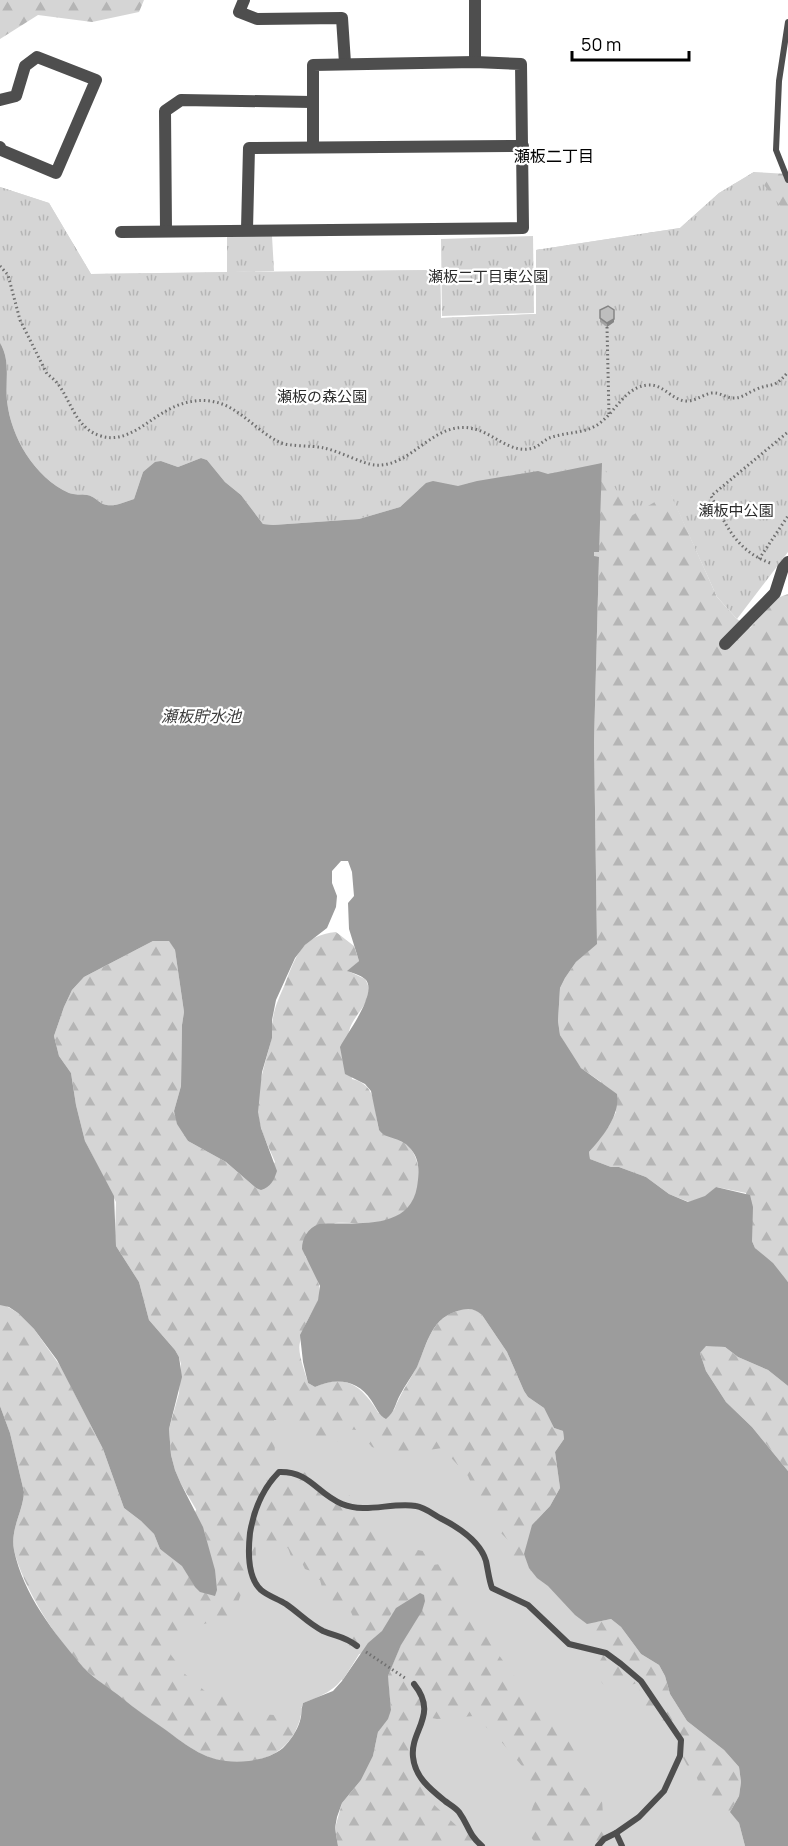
<svg xmlns="http://www.w3.org/2000/svg" width="788" height="1846" viewBox="0 0 788 1846" font-family="Manrope,'Noto Sans JP',sans-serif">
  <style>
    .grass { fill: #d5d5d5 }
    .forest { fill: url(#forest-firs) }
    .park { fill: url(#park-tufts) }
    .water { fill: #9c9c9c }
    .lines { fill: none; stroke-linecap: round; stroke-linejoin: round }
    .path { stroke: #707070; stroke-width: 3; stroke-dasharray: 1.5 3; stroke-linecap: butt }
    .lane { stroke: #4e4e4e; stroke-width: 6 }
    .street { stroke: #4e4e4e; stroke-width: 12 }
    .wall { fill: #a3a3a3 }
    .shaded-wall { fill: #858585 }
    .building { fill: #bebebe; stroke: #858585; stroke-width: 1.5 }
    .labels { text-anchor: middle; dominant-baseline: central; stroke-width: 4.5; stroke-linejoin: round; paint-order: stroke }
    .park-label { font-size: 15px; fill: #2c2c2c; stroke: #fff }
    .neighbourhood-label { font-size: 16px; fill: #000; stroke: #fff }
    .water-label { font-size: 16px; font-style: italic; fill: #3d3d3d; stroke: #fff }
  </style>
  <defs>
    <pattern id="forest-firs" width="22" height="20" patternUnits="userSpaceOnUse" patternTransform="scale(1.5)"><rect width="22" height="20" fill="#d5d5d5"/><path d="M5 1l3.5 6h-7zM16 11l3.5 6h-7z" fill="#b5b5b5"/></pattern>
    <pattern id="park-tufts" width="24" height="20" patternUnits="userSpaceOnUse" patternTransform="scale(1.5)"><rect width="24" height="20" fill="#d5d5d5"/><path d="M3 7l-1-3M5 7V3M7 7l1-3M15 17l-1-3M17 17v-4M19 17l1-3" fill="none" stroke="#b5b5b5"/></pattern>
  </defs>
  <rect width="100%" height="100%" fill="#fff"/>
  <path class="grass" d="M254 1393 481 1429 597 1622 739 1823 745 1846H430L403 1828 388 1676 401 1645 359 1654C341 1683 337 1691 303 1703L294 1734 181 1701 141 1621Z"/>
  <g class="forest">
    <path d="M0 0H144L139 12 92 22 38 15 0 39Z"/>
    <path d="M754 172 788 174V411L671 494 717 597 737 619 750 628 777 598 788 594V1282L755 1248 752 1241 746 1193 716 1187 705 1197 689 1202 669 1194 646 1177 619 1167H611L590 1159 589 1152 609 1126 616 1112 601 1082 581 1068 570 1053 560 1035 558 1021 560 988 565 978 576 962 597 943 594 742 599 557H594V552H599L2 346 0 343V187L49 203 91 274 440 270 441 318 536 314V250L680 228 719 193Z"/>
    <path d="M336 932 354 946 359 961 348 971 365 979C378 1000 354 1012 349 1031 347 1039 351 1068 352 1079 378 1085 374 1109 379 1130 387 1135 396 1136 404 1142 427 1159 423 1206 395 1218 378 1226 354 1222 335 1223L305 1256C336 1304 310 1299 300 1342 297 1353 305 1371 308 1383L315 1387C349 1371 365 1390 381 1417L394 1410C400 1394 409 1382 416 1368 428 1344 430 1318 460 1310 469 1308 475 1308 482 1315L507 1352 524 1391 528 1397 544 1408 554 1428 563 1431 564 1439 555 1452 560 1488 550 1506 531 1526 527 1539 537 1578C556 1591 569 1610 586 1624L611 1619 621 1627 641 1654 659 1665 665 1676 670 1694 687 1721 724 1750 739 1767 741 1782 739 1796 730 1812 719 1811 708 1807 695 1773 688 1767 672 1737 649 1716 637 1683 616 1690 603 1684 594 1672 606 1650 554 1608 548 1597 526 1582 514 1560 510 1542 496 1528V1515L477 1497 468 1476 442 1448 396 1455 372 1447 357 1430 344 1429 341 1440 326 1446 289 1420H274L275 1458 266 1479 278 1486 290 1475 312 1471 328 1480 342 1491 362 1503 372 1526 387 1527 402 1547 423 1551 432 1565 457 1562 463 1600 477 1612 490 1643 537 1707 568 1734 576 1753 564 1762 574 1780 602 1799 604 1833 606 1846H537C535 1842 531 1838 529 1833 521 1811 549 1804 523 1779L522 1766 499 1739 474 1716 437 1719 427 1717 411 1746 409 1764 425 1775 430 1801 460 1829 492 1846H338L335 1828 342 1803 361 1780 373 1756 378 1732 391 1710 388 1676 401 1645 412 1629 414 1596 396 1608 391 1614 382 1631 368 1643 359 1654 342 1681 341 1664 346 1657 341 1649V1637L356 1624 351 1612 339 1615 330 1595 323 1591 320 1580 314 1579 310 1571 305 1569 301 1561 292 1559 288 1548 273 1552 266 1544 264 1534H255L256 1558 262 1579 254 1573C239 1587 239 1610 228 1624L218 1625 214 1621 194 1627 172 1640 171 1655 185 1674 206 1692 232 1695 245 1713 274 1715 302 1708C300 1729 288 1749 267 1757 219 1775 191 1748 155 1723 132 1707 107 1689 86 1670 59 1645 22 1586 14 1550 10 1529 23 1512 24 1492L10 1433 0 1406V1305L3 1304 18 1313 34 1329 61 1367 103 1449 124 1508 141 1521 154 1534 160 1549 176 1559 201 1592 215 1570 200 1516 181 1484 175 1470 171 1455 169 1429 179 1393 181 1364 179 1357 175 1350 149 1320 139 1282 116 1246 115 1236 116 1202 85 1141 76 1105 71 1073 59 1056 54 1036 64 1007 72 990 84 977 153 941 169 940 175 950 184 1012 182 1025 181 1086 174 1111 188 1141 226 1162 256 1188 275 1162C269 1147 260 1131 258 1114 256 1090 265 1064 271 1041 273 1034 271 1026 273 1018 275 1005 280 996 285 984 296 955 303 935 336 932Z"/>
    <path d="M706 1345 725 1347 738 1357 768 1370 788 1386V1471L752 1427 726 1402 706 1371 700 1353Z"/>
  </g>
  <g class="park">
    <path d="M754 172 788 216V552L737 619 717 597 670 493 631 516 601 463 548 474 538 471 477 481 458 486 433 481 426 483 400 507 359 519 273 525 263 524 241 495 225 482 207 460 201 458 178 467 161 461 143 472 134 499C124 502 113 508 103 504 97 501 94 496 87 495 81 494 74 495 69 493 34 477 11 437 7 401 5 381 11 361 0 343V187L49 203 91 274 227 272V236H272L274 271 232 272 440 270 441 318 536 314V250L680 228 719 193Z"/>
    <path d="M533 236 534 313 442 316 441 239Z"/>
  </g>
  <g class="water">
    <path d="M0 343C11 361 5 381 7 401 11 437 34 477 69 493 74 495 81 494 87 495 94 496 97 501 103 504 113 508 124 502 134 499L143 472 155 462 161 461 178 467 201 458 207 460 225 482 241 495 263 524 273 525 359 519 400 507 426 483 433 481 458 486 477 481 538 471 548 474 602 463 599 552H594V556L599 557 594 742 597 944 576 962 565 978 560 988 558 1021 560 1035 581 1068 617 1094C620 1116 603 1136 589 1152L590 1159 611 1167H619L646 1177 669 1194 688 1202 705 1196 716 1187 750 1195 753 1207 752 1241 755 1248 773 1263 788 1282V1386L768 1370 738 1357 725 1347 706 1346 700 1353 706 1371 726 1402 752 1427 788 1471V1846H745L739 1823 730 1812 739 1796 741 1782 739 1767 724 1750 687 1721 670 1694 665 1676 659 1665 641 1654 621 1627 611 1619 587 1624 575 1615 548 1586 537 1578 529 1568 524 1554 532 1525 550 1506 560 1488 555 1452 564 1439 563 1431 554 1428 544 1408 528 1397 524 1391 507 1352 482 1315C475 1309 470 1308 461 1310 431 1317 428 1342 417 1367 412 1376 405 1385 400 1395 395 1404 395 1412 386 1419 379 1416 376 1407 371 1400 358 1380 336 1377 315 1387L308 1383 303 1362 300 1335 318 1300 320 1286 302 1249C302 1238 308 1228 319 1224 352 1221 409 1233 417 1187 419 1175 420 1162 413 1152 402 1135 387 1141 379 1130L371 1091 365 1084 345 1074 340 1047C347 1033 379 992 365 979 360 975 353 973 347 971L359 961 349 929 348 903 354 896 352 872 348 861H341L332 871V883L337 896 336 907 327 928 305 945 295 958 276 1000 272 1020V1038L262 1072 258 1112 261 1128 277 1171C274 1180 271 1187 261 1190L256 1188 226 1162 188 1141 177 1124 174 1111 181 1086 182 1025 184 1012 175 950 169 941H153L84 977 72 990 64 1007 54 1036 59 1056 71 1073 76 1105 85 1141 114 1196 116 1246 139 1282 149 1320 175 1350 179 1357 182 1377 169 1429 171 1455 175 1470 181 1484 203 1527 215 1570 217 1590 215 1596 200 1592 195 1587 182 1566 160 1549 154 1534 141 1521 124 1508 103 1449 57 1360 34 1329 18 1313 9 1307 0 1305Z"/>
    <path d="M0 1406 10 1433 24 1492C23 1512 10 1529 14 1550 23 1594 54 1633 83 1667 94 1679 110 1688 122 1698 135 1709 149 1718 163 1728 193 1750 210 1765 249 1761 262 1759 273 1756 283 1748 290 1741 297 1731 300 1721 302 1715 301 1709 303 1703L333 1691 342 1681 368 1643 382 1631 396 1608 420 1593 424 1595 425 1601 422 1611 401 1645 388 1676 391 1710 388 1719 378 1732 373 1756 361 1780 342 1803 337 1817 335 1828 338 1846H0Z"/>
  </g>
  <g class="lines">
    <g class="path">
      <path d="M0 266 8 275 20 320 47 374C71 389 70 427 101 436 126 444 147 421 166 411 180 403 195 399 210 401 237 404 256 431 279 442 289 447 311 445 324 448 339 451 363 464 375 465 411 468 432 422 470 428 492 431 510 455 533 448 539 446 543 441 549 438 565 432 586 434 600 423 617 410 625 387 648 385 663 384 671 399 685 401 694 402 702 395 711 393 719 392 725 397 732 398 742 399 748 392 757 389 763 386 769 386 775 384 780 381 784 377 788 372"/>
      <path d="M607 327 609 415"/>
      <path d="M759 559 788 516"/>
      <path d="M770 563C736 550 727 527 711 496L788 432"/>
      <path d="M366 1652 405 1678"/>
    </g>
    <g class="lane">
      <path d="M788 22 779 81 776 150 788 180"/>
      <path d="M357 1646C344 1636 337 1637 323 1631 309 1624 299 1613 286 1604 278 1599 268 1596 261 1590 247 1577 248 1551 250 1533 254 1509 262 1489 279 1472 310 1471 316 1493 342 1504 366 1514 391 1502 416 1506 424 1507 433 1514 440 1518 458 1527 480 1541 486 1561 488 1570 489 1580 492 1588L528 1605 569 1644 606 1653 621 1664 641 1681 681 1740 680 1756 664 1791 639 1817 616 1833 604 1839 598 1846"/>
      <path d="M414 1684C439 1715 410 1730 413 1757 415 1777 430 1789 445 1801 449 1804 456 1808 459 1812 469 1826 468 1834 482 1846"/>
      <path d="M616 1833 622 1846"/>
    </g>
    <g class="street">
      <path d="M244 0 239 12 257 19 342 18 345 63"/>
      <path d="M475 0V62"/>
      <path d="M0 100 16 96 25 66 37 57 96 80 56 173 1 150 0 147"/>
      <path d="M247 229 249 148 523 146"/>
      <path d="M166 230 165 111 181 100 312 102"/>
      <path d="M121 232 523 228 521 64 475 62 313 65V147"/>
      <path d="M725 644 775 593 783 568 788 562"/>
    </g>
  </g>
  <path class="wall" d="M600 310H614V322L607 327 600 322Z"/>
  <path class="shaded-wall" d="M614 319V322L607 327V323Z"/>
  <path class="building" d="M608 306 614 310V319L607 323 600 318V310Z"/>
  <g class="labels">
    <g class="park-label">
      <text x="488" y="276">瀬板二丁目東公園</text>
      <text x="322" y="396">瀬板の森公園</text>
      <text x="736" y="510">瀬板中公園</text>
    </g>
    <g class="neighbourhood-label">
      <text x="554" y="156">瀬板二丁目</text>
    </g>
    <g class="water-label">
      <text x="201" y="716">瀬板貯水池</text>
    </g>
  </g>
  <path d="M572 51v9h117v-9" fill="none" stroke="#000000" stroke-width="3"/>
  <text x="581" y="51" font-size="18" fill="#000000" stroke="#ffffff" stroke-width="4.5" paint-order="stroke">50 m</text>
</svg>
